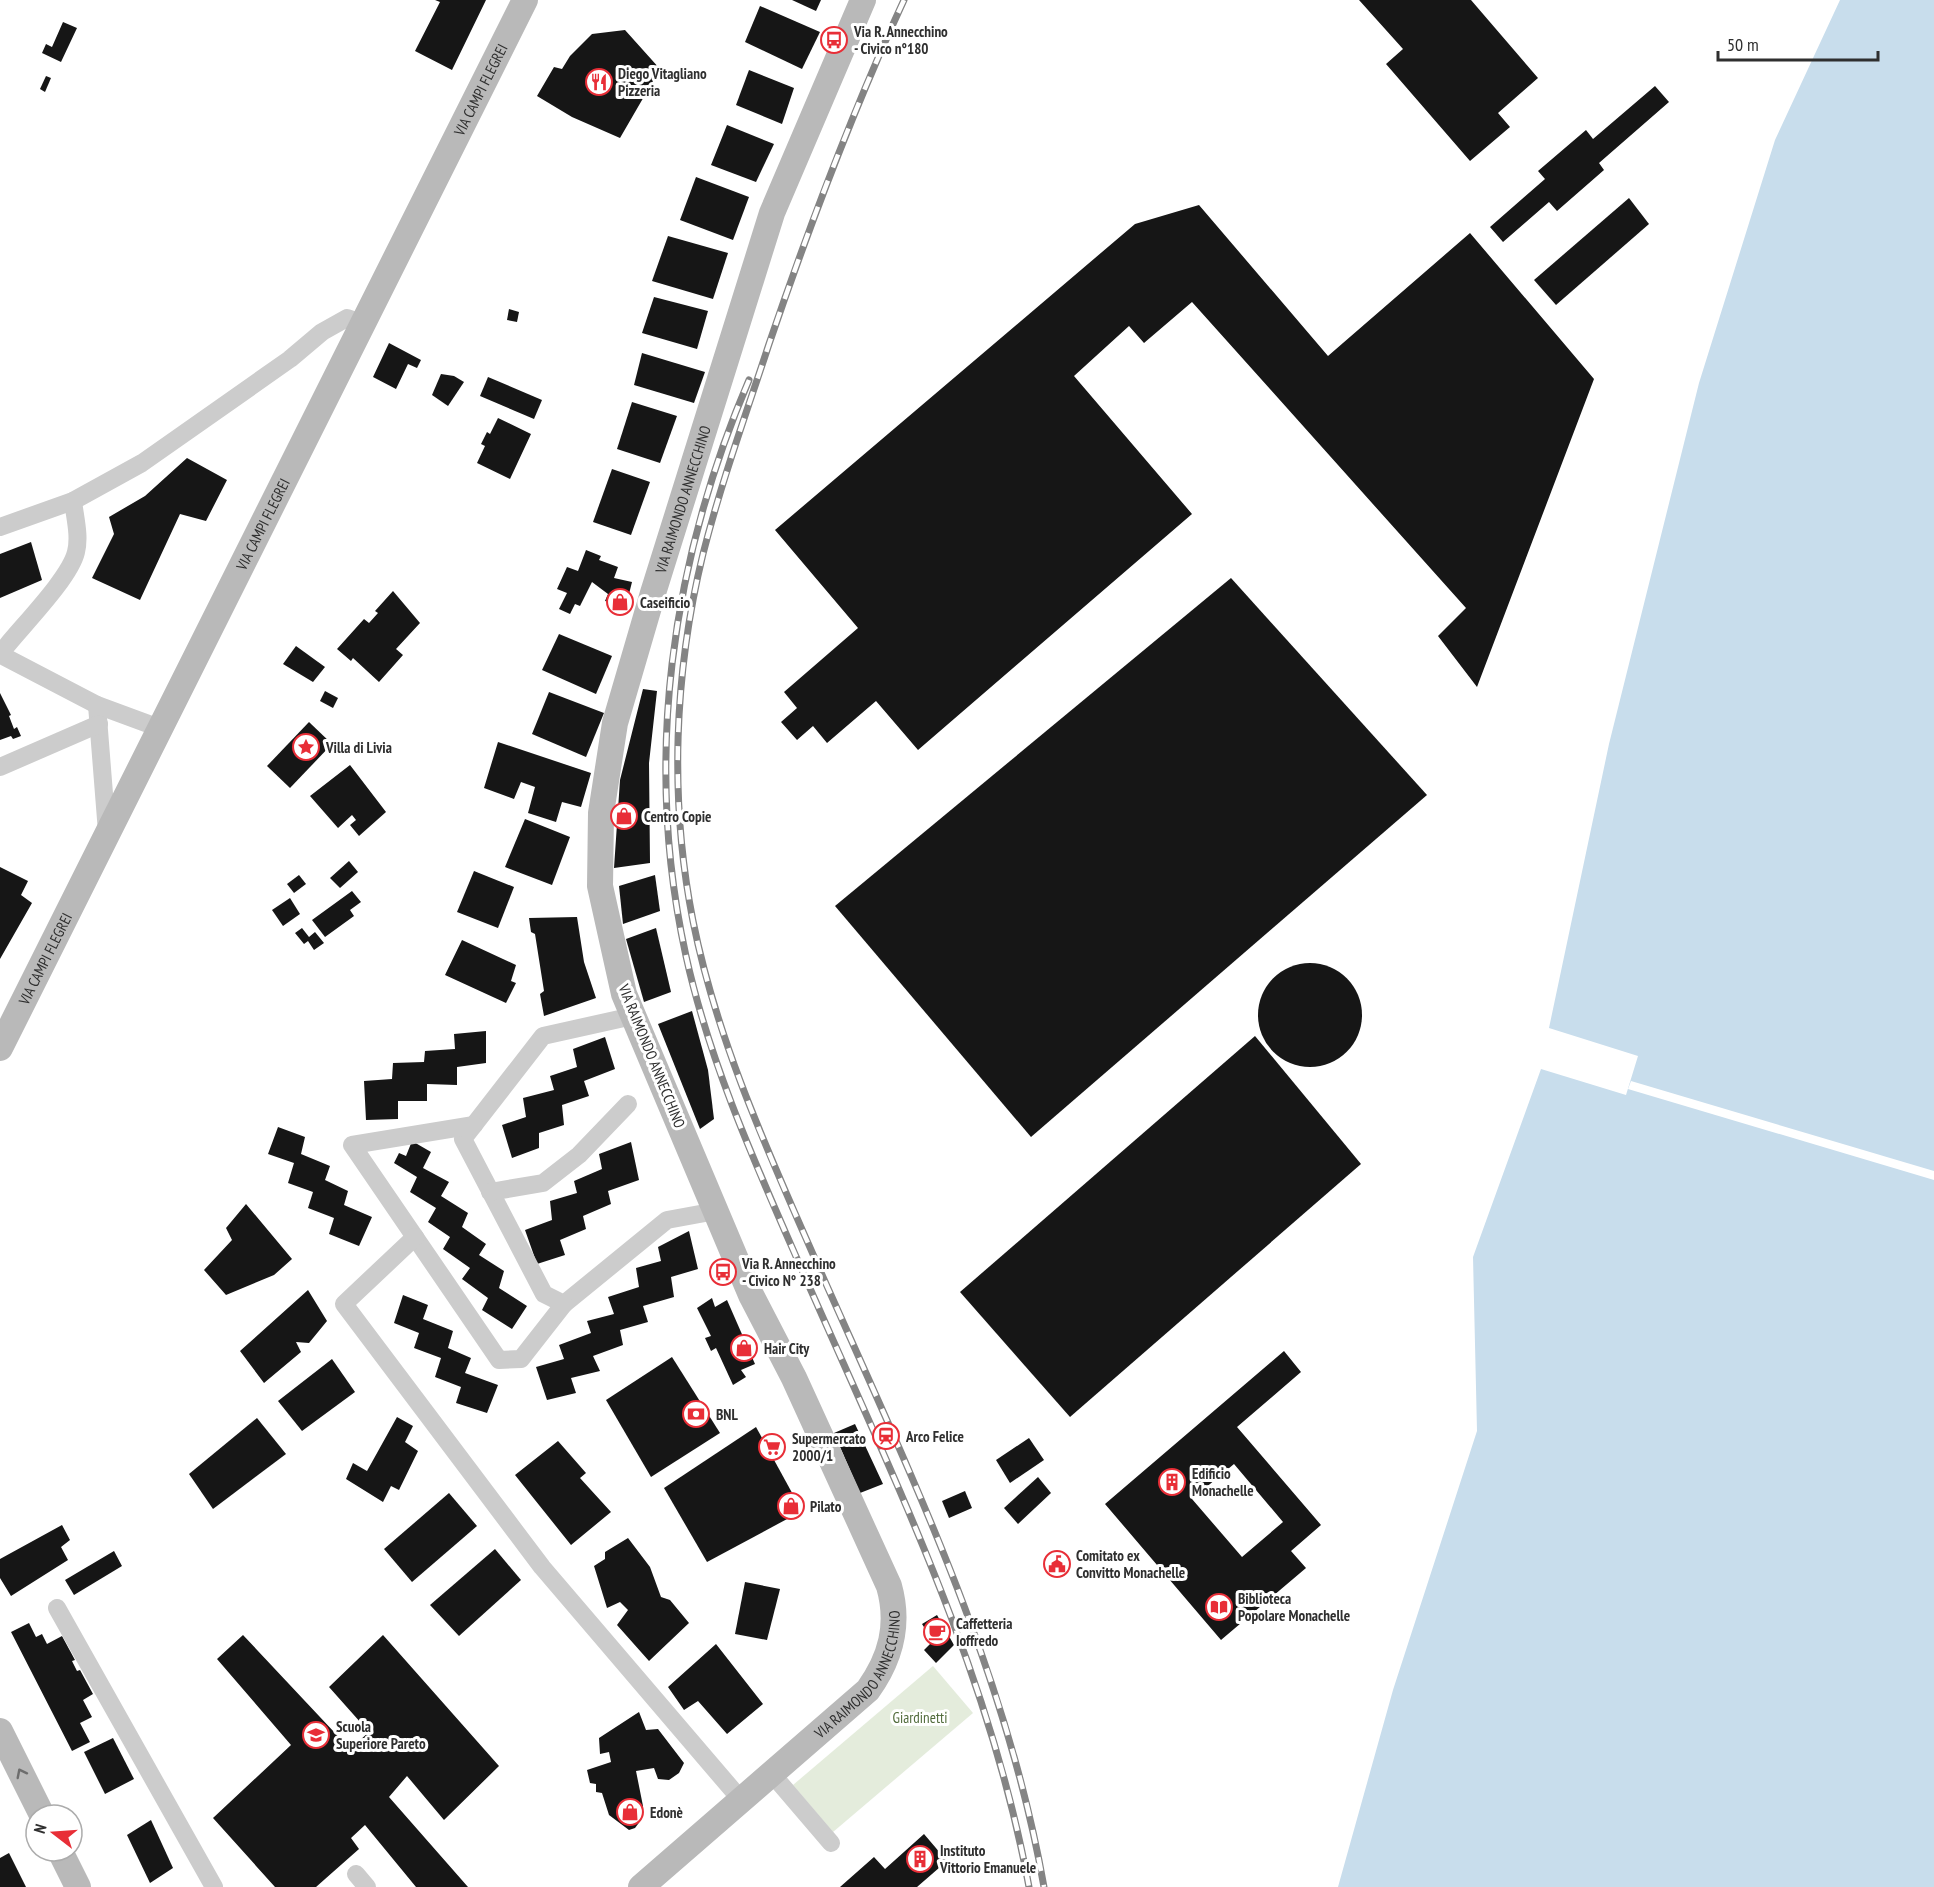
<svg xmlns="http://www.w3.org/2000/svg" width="1934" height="1887" viewBox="0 0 1934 1887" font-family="'PT Sans Narrow',sans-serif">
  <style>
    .green { fill: #e4ecdc }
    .water { fill: #c8ddec }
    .pier { fill: #fff }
    .building { fill: #161616; fill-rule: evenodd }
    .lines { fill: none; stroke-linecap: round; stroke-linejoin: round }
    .street { stroke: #ccc; stroke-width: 18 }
    .secondary { stroke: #b9b9b9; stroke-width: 26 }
    .rail-casing { stroke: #848484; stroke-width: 7 }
    .rail { stroke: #fff; stroke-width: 4.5; stroke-dasharray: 14; stroke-linecap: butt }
    .oneway { stroke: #6d6d6d }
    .labels { text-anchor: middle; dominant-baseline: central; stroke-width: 6; stroke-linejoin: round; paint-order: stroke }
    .poi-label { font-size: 15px; font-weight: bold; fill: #2f2f2f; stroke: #fff; text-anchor: start }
    .street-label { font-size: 15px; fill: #2f2f2f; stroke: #fff }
    .park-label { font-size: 15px; fill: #516b3b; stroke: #fff }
  </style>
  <rect width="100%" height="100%" fill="#fff"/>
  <path class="green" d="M933 1666 973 1713 833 1832 793 1785Z"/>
  <path class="water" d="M1840 0H1934V1887H1338L1393 1690 1477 1431 1473 1257 1541 1069 1626 1095 1638 1056 1549 1028 1609 744 1699 383 1775 140Z"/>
  <path class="pier" d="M1631 1081 1934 1171V1180L1628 1089Z"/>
  <g class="building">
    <path d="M435 0H486L452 70 415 51 440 2Z"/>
    <path d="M792 0H821L816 11Z"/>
    <path d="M1359 0H1471L1538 78 1498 113 1510 127 1470 161 1386 64 1403 49Z"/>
    <path d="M760 6 820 32 802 69 745 42Z"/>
    <path d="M63 22 77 28 61 62 42 53 46 44 52 47Z"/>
    <path d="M625 30 660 69 620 138 572 117 537 96 554 67 562 69 570 56 592 34Z"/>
    <path d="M749 70 794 88 782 124 736 105Z"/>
    <path d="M46 76 51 78 45 92 40 89Z"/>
    <path d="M1655 86 1669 102 1599 163 1604 170 1557 211 1549 202 1503 242 1490 227 1545 179 1538 171 1586 130 1593 139Z"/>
    <path d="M727 125 774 144 756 182 711 165Z"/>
    <path d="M696 177 749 197 733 240 680 220Z"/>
    <path d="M1629 198 1649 224 1556 305 1534 280Z"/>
    <path d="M1199 205 1328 356 1470 233 1594 379 1477 687 1438 636 1466 608 1192 302 1144 343 1129 326 1074 376 1192 514 918 750 876 701 827 743 813 726 797 740 781 722 797 708 784 692 858 628 775 530 1135 224Z"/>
    <path d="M668 236 728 253 713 299 652 281Z"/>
    <path d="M654 297 708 311 697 349 642 333Z"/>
    <path d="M509 309 519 312 517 322 507 320Z"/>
    <path d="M389 343 421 360 417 368 408 364 396 389 373 377Z"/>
    <path d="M642 353 705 372 694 403 634 385Z"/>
    <path d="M441 374 454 376 464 382 448 406 432 395Z"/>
    <path d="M488 377 542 400 534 419 480 396Z"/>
    <path d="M632 402 677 416 660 463 617 449Z"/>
    <path d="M498 418 531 434 510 479 477 463 485 446 481 444 487 432 490 434Z"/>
    <path d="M187 458 227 480 206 521 180 514 140 600 92 578 114 534 109 517 145 496Z"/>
    <path d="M612 469 650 482 631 535 593 522Z"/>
    <path d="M31 542 42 580 0 598V554Z"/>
    <path d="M586 550 601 556 599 560 618 567 614 578 632 582 626 606 605 601 608 594 592 582 580 606 575 604 570 614 559 609 567 593 557 589 567 567 578 571Z"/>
    <path d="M1231 578 1427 795 1031 1137 835 906Z"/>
    <path d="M393 591 420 623 396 649 403 655 379 682 353 658 351 661 337 649 364 619 369 623 378 613 375 611Z"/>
    <path d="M559 634 612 656 596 694 542 670Z"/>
    <path d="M296 646 325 667 313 682 283 664Z"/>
    <path d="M643 689 657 691 649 763 650 863 614 868 620 780Z"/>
    <path d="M325 691 338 698 333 708 320 701Z"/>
    <path d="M549 692 604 713 586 757 532 734Z"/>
    <path d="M0 693 11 715 9 716 14 729 17 727 21 736 13 739 11 736 0 740Z"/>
    <path d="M309 722 332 744 290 788 267 766Z"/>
    <path d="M498 742 591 773 581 807 562 802 556 822 528 813 535 787 521 782 514 799 484 788Z"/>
    <path d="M350 765 386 812 359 836 350 825 356 820 352 815 338 828 310 796Z"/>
    <path d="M525 819 570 837 552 885 505 867Z"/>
    <path d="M349 861 358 872 340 888 330 878Z"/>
    <path d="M0 867 28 881 21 895 32 903 0 959Z"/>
    <path d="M474 871 514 887 498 928 457 912Z"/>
    <path d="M299 875 306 884 294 893 287 884Z"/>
    <path d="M655 875 660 911 623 924 619 886Z"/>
    <path d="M352 891 361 902 350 910 354 916 325 937 312 920Z"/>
    <path d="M290 898 300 914 283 926 272 910Z"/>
    <path d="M577 917 584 962 596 998 544 1016 540 994 544 991 535 934 531 932 529 918Z"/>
    <path d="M302 928 309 937 315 932 324 943 314 950 308 941 304 944 295 933Z"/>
    <path d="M656 928 671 992 644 1002 626 939Z"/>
    <path d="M462 940 516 965 511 981 516 983 506 1003 445 975Z"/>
    <circle cx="1310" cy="1015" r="52"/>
    <path d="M692 1011 708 1070 714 1119 700 1129 658 1024Z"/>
    <path d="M486 1031V1063L457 1067V1085L427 1084V1101H398V1119L366 1120 364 1081 392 1079 393 1063 424 1062 425 1051 455 1049 454 1034Z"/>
    <path d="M1255 1036 1361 1164 1070 1417 960 1292Z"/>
    <path d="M605 1037 615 1069 584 1081 589 1096 562 1105 564 1125 539 1133V1148L512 1158 502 1125 526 1117 523 1098 554 1090 550 1076 577 1067 573 1049Z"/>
    <path d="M278 1127 305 1137 301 1154 330 1166 325 1180 348 1191 344 1205 372 1217 359 1246 329 1234 334 1218 308 1208 313 1192 288 1183 294 1163 268 1154Z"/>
    <path d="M412 1141 431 1152 423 1168 449 1182 441 1196 468 1213 462 1227 486 1244 479 1255 504 1271 499 1288 527 1306 512 1329 482 1310 488 1298 462 1279 470 1268 443 1249 450 1237 428 1222 436 1208 410 1192 417 1177 394 1163 399 1153 406 1156Z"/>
    <path d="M631 1142 639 1180 608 1191 611 1204 583 1216 586 1229 560 1240 565 1255 537 1264 525 1230 552 1220 550 1201 577 1193 574 1181 602 1169 599 1154Z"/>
    <path d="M246 1204 292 1259 274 1275 226 1295 204 1270 232 1240 226 1228Z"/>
    <path d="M689 1231 698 1269 671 1277 674 1297 643 1306 648 1322 620 1330 623 1345 593 1356 600 1371 571 1378 576 1393 547 1400 536 1367 564 1359 559 1345 591 1333 587 1321 614 1314 608 1297 639 1287 636 1268 661 1261 658 1247Z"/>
    <path d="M308 1290 327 1321 309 1343 296 1342 301 1352 264 1383 240 1351Z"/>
    <path d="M403 1295 428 1305 423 1319 453 1331 448 1348 471 1358 465 1373 498 1385 487 1413 456 1403 461 1387 435 1377 441 1358 414 1348 419 1333 394 1323Z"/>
    <path d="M712 1298 715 1307 727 1300 755 1364 741 1370 746 1377 733 1385 716 1348 711 1351 705 1338 711 1336 697 1308Z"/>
    <path d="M1284 1351 1301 1372 1237 1427 1321 1525 1291 1551 1306 1568 1221 1640 1105 1504ZM1234 1464 1283 1522 1242 1557 1192 1499Z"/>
    <path d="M672 1357 720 1433 651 1477 606 1400Z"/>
    <path d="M332 1359 355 1392 302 1431 278 1401Z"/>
    <path d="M397 1417 413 1426 405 1442 418 1451 399 1490 391 1486 383 1502 346 1479 353 1463 367 1471Z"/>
    <path d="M257 1418 286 1454 213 1509 189 1474Z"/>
    <path d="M855 1424 883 1484 860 1493 834 1433Z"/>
    <path d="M756 1427 802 1511 707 1562 664 1488Z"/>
    <path d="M1029 1438 1044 1460 1010 1483 996 1460Z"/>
    <path d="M558 1441 586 1473 580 1478 611 1512 571 1545 515 1475Z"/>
    <path d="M1038 1477 1051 1493 1018 1524 1004 1508Z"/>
    <path d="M965 1491 972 1508 949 1518 942 1501Z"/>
    <path d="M449 1493 477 1526 412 1582 384 1549Z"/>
    <path d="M62 1525 70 1540 61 1547 68 1560 11 1596 0 1578V1559Z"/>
    <path d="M628 1538 650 1567 661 1597 670 1600 689 1623 649 1661 617 1625 628 1610 620 1602 607 1608 594 1566 605 1559V1552Z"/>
    <path d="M495 1549 521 1580 459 1636 430 1605Z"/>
    <path d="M114 1551 122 1566 74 1595 65 1580Z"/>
    <path d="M745 1582 780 1589 767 1640 735 1634Z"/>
    <path d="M937 1615 954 1645 936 1663 924 1650 933 1641 922 1624Z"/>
    <path d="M29 1623 36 1637 42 1634 47 1644 62 1636 75 1660 72 1661 77 1671 80 1670 93 1694 83 1700 92 1717 80 1723 90 1742 72 1751 11 1632Z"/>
    <path d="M243 1635 350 1749 369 1732 329 1687 383 1635 499 1766 444 1820 407 1776 389 1797 468 1887H416L365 1825 351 1838 359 1849 316 1887H275L213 1818 291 1745 217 1659Z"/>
    <path d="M716 1644 763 1704 727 1734 698 1701 684 1710 668 1687Z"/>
    <path d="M639 1712 646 1730 658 1729 684 1763 679 1773 669 1780 658 1779 654 1768 636 1771 643 1806 641 1820 635 1828 629 1830 609 1815 602 1793 596 1792V1784L590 1783 587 1770 611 1762 609 1752 600 1754 599 1738Z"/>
    <path d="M113 1738 134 1779 105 1794 84 1752Z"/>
    <path d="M151 1820 173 1868 150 1883 127 1835Z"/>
    <path d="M924 1834 947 1861 917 1887H840L874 1857 885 1869Z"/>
    <path d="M9 1853 26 1887H0V1858Z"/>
  </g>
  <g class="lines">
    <g class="street">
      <path d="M73 501C75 518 80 536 76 552 70 578 22 626 4 649L5 657 97 705 162 729"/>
      <path d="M0 527 73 501 142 463 290 359 322 332 347 318 364 324"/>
      <path d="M97 705 107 832"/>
      <path d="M0 767 99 724"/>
      <path d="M633 1016 543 1036 463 1139 544 1294 564 1304 667 1220 716 1211"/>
      <path d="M474 1125 352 1145 499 1360 521 1359 564 1304"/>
      <path d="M490 1192 543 1183 579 1155 628 1104"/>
      <path d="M415 1237 344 1304 542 1567 742 1801"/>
      <path d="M57 1608 214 1887"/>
      <path d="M772 1774 831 1843"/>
      <path d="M356 1874 367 1887"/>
    </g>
    <g class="secondary">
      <path id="s1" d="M0 1048 525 0"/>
      <path d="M0 1731 42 1815"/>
      <path d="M60 1851 78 1887"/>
      <path id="s2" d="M641 1887 868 1690C891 1658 900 1625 889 1586L794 1378 751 1295 624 994 600 886 601 813 615 723 653 593 772 213 863 0"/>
    </g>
    <defs>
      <g id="rail">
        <path d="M904 0C852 112 809 227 769 344 746 414 721 483 703 554 674 673 669 800 693 921 717 1042 770 1156 819 1268 908 1469 1006 1669 1044 1887"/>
        <path d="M749 380C671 562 643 761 686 956 709 1061 755 1163 798 1261 887 1465 989 1667 1029 1887"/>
      </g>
    </defs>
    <use href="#rail" class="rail-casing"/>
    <use href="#rail" class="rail"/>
  </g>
  <defs><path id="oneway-chevron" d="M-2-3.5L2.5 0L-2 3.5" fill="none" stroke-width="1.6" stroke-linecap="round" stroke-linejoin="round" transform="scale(1.5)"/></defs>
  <use class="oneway" href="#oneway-chevron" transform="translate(21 1773) rotate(-117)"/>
  <defs>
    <symbol id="bus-ring" viewBox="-11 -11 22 22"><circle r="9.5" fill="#fff" stroke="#e82e37" stroke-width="1.5"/><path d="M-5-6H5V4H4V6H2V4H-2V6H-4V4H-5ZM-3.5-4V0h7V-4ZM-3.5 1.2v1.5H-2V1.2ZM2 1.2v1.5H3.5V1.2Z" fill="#e82e37"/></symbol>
    <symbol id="restaurant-ring" viewBox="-11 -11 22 22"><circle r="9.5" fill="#fff" stroke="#e82e37" stroke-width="1.5"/><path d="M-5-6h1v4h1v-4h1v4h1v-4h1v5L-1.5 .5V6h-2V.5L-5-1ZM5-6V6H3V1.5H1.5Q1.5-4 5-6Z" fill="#e82e37"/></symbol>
    <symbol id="shop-ring" viewBox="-11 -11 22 22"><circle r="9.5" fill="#fff" stroke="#e82e37" stroke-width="1.5"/><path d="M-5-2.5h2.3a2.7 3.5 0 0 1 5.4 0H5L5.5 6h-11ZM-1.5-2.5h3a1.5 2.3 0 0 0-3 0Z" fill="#e82e37"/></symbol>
    <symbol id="sight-ring" viewBox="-11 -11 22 22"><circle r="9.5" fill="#fff" stroke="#e82e37" stroke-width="1.5"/><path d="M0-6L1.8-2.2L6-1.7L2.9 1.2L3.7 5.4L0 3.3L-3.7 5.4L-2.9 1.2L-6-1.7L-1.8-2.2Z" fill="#e82e37"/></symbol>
    <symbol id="bank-ring" viewBox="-11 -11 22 22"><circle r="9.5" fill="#fff" stroke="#e82e37" stroke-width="1.5"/><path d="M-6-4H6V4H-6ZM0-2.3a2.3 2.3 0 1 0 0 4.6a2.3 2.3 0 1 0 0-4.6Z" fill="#e82e37"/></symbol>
    <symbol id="station-ring" viewBox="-11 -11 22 22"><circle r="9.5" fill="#fff" stroke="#e82e37" stroke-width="1.5"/><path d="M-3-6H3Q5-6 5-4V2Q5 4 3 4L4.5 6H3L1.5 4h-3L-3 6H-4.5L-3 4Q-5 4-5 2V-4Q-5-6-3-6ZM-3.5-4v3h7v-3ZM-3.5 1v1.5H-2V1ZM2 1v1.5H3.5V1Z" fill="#e82e37"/></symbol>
    <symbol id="supermarket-ring" viewBox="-11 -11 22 22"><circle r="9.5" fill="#fff" stroke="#e82e37" stroke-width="1.5"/><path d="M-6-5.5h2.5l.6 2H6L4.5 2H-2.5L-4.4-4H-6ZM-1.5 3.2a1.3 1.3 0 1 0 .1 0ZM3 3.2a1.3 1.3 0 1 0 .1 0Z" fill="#e82e37"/></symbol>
    <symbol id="building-ring" viewBox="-11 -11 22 22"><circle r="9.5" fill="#fff" stroke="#e82e37" stroke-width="1.5"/><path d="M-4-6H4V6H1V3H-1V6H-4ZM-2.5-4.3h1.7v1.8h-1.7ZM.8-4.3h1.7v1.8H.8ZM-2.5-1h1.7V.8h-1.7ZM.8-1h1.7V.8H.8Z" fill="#e82e37"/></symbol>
    <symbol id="civic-ring" viewBox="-11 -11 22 22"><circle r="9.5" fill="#fff" stroke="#e82e37" stroke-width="1.5"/><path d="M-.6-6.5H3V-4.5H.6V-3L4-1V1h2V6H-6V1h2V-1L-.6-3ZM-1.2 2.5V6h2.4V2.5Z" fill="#e82e37"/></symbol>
    <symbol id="library-ring" viewBox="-11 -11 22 22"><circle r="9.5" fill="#fff" stroke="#e82e37" stroke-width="1.5"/><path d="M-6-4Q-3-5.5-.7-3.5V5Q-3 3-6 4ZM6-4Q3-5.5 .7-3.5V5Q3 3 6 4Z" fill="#e82e37"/></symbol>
    <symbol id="cafe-ring" viewBox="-11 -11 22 22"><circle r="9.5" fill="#fff" stroke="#e82e37" stroke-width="1.5"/><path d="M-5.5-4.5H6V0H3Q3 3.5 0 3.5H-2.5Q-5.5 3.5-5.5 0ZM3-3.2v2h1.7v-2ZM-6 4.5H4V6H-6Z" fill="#e82e37"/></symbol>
    <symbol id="school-ring" viewBox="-11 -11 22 22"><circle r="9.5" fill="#fff" stroke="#e82e37" stroke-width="1.5"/><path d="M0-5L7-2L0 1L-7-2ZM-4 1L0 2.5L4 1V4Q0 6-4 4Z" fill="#e82e37"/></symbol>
  </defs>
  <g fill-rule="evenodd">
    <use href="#bus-ring" x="819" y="25" width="30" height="30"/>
    <use href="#restaurant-ring" x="584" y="67" width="30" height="30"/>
    <use href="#shop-ring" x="605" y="587" width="30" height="30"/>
    <use href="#sight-ring" x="291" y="732" width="30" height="30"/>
    <use href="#shop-ring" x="609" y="801" width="30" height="30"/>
    <use href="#bus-ring" x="708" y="1257" width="30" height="30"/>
    <use href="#shop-ring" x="729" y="1333" width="30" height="30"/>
    <use href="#bank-ring" x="681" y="1399" width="30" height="30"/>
    <use href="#station-ring" x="871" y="1421" width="30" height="30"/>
    <use href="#supermarket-ring" x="757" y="1432" width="30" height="30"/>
    <use href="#building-ring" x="1157" y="1467" width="30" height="30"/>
    <use href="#shop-ring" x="776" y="1491" width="30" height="30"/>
    <use href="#civic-ring" x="1042" y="1549" width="30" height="30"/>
    <use href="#library-ring" x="1204" y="1592" width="30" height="30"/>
    <use href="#cafe-ring" x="922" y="1617" width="30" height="30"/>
    <use href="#school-ring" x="301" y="1720" width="30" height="30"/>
    <use href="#shop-ring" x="615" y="1797" width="30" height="30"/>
    <use href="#building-ring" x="905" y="1844" width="30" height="30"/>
  </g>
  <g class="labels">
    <g class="poi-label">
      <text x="854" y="31">Via R. Annecchino<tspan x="854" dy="17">- Civico n°180</tspan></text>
      <text x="618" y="73">Diego Vitagliano<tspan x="618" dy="17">Pizzeria</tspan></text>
      <text x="640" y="602">Caseificio</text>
      <text x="326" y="747">Villa di Livia</text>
      <text x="644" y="816">Centro Copie</text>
      <text x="742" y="1263">Via R. Annecchino<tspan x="742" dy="17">- Civico N° 238</tspan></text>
      <text x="764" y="1348">Hair City</text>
      <text x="716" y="1414">BNL</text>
      <text x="906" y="1436">Arco Felice</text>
      <text x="792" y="1438">Supermercato<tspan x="792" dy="17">2000/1</tspan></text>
      <text x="1192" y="1473">Edificio<tspan x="1192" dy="17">Monachelle</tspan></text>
      <text x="810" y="1506">Pilato</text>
      <text x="1076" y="1555">Comitato ex<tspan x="1076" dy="17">Convitto Monachelle</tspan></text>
      <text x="1238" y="1598">Biblioteca<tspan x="1238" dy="17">Popolare Monachelle</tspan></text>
      <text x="956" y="1623">Caffetteria<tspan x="956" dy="17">Ioffredo</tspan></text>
      <text x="336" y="1726">Scuola<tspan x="336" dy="17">Superiore Pareto</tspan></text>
      <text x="650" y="1812">Edonè</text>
      <text x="940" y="1850">Instituto<tspan x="940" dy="17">Vittorio Emanuele</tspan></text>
    </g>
    <g class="street-label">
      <text stroke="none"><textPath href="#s1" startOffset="1072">VIA CAMPI FLEGREI</textPath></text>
      <text stroke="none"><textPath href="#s2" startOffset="1568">VIA RAIMONDO ANNECCHINO</textPath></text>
      <text stroke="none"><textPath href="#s1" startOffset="586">VIA CAMPI FLEGREI</textPath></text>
      <text stroke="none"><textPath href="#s1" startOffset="100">VIA CAMPI FLEGREI</textPath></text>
      <text transform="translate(652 1056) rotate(68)">VIA RAIMONDO ANNECCHINO</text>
      <text stroke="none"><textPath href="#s2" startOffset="309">VIA RAIMONDO ANNECCHINO</textPath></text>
    </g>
    <g class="park-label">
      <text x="920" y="1717">Giardinetti</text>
    </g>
  </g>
  <g transform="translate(54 1833) rotate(287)"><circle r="28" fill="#ffffff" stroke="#acacac" stroke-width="1.5"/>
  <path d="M0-4.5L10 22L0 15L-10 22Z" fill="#e82e37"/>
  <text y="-9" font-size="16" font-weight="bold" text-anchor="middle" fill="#2f2f2f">N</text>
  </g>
  <path d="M1718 51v9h160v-9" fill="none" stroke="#2f2f2f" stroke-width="3"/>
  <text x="1727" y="51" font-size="18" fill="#2f2f2f" stroke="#ffffff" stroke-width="4.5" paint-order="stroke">50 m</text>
</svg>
